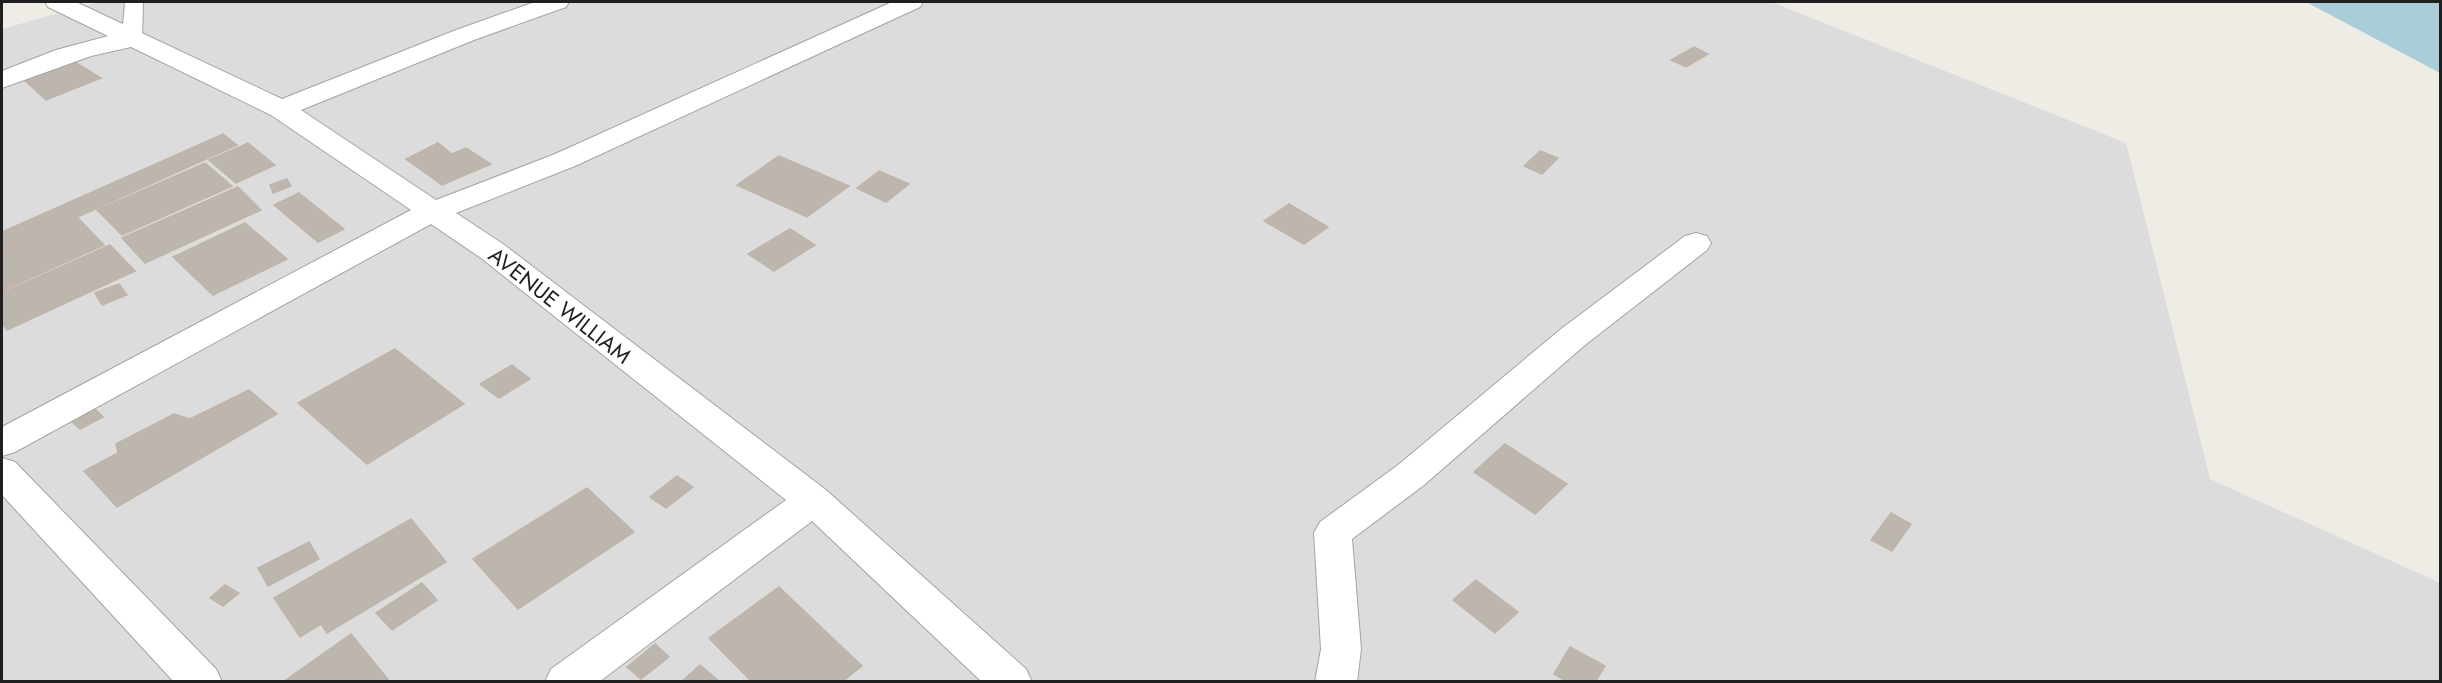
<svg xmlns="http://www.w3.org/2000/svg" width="2442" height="683" viewBox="0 0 2442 683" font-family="Jost,sans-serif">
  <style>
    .residential { fill: #dddcdc }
    .water { fill: #a9ceda }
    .building { fill: #bcb6af; stroke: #c0b4a9; stroke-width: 1.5 }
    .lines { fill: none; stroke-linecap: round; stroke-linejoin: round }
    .service-casing { stroke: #a3a3a3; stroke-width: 2 }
    .minor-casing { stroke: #a3a3a3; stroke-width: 2 }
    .service { fill: #fff; fill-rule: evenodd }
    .minor { fill: #fff; fill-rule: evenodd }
    .labels { text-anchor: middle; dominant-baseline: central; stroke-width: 4.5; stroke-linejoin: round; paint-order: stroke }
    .street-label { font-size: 22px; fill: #1f1f1f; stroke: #fff }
  </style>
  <rect width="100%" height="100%" fill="#efece6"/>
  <path class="residential" d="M98 2H1772L2126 143 2210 479 2440 583V682H2V29Z"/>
  <path class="water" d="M2306 2H2440V73Z"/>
  <g class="building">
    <path d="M1694 47 1708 54 1686 67 1671 60Z"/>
    <path d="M70 59 101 78 46 100 20 76Z"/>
    <path d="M223 134 237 145 2 251V232Z"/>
    <path d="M248 143 275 165 236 183 209 160Z"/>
    <path d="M438 143 452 154 466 148 491 164 442 185 406 159Z"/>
    <path d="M1540 151 1558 158 1542 174 1524 166Z"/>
    <path d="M779 156 849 186 807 217 737 185Z"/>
    <path d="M205 163 232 186 122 235 97 210Z"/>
    <path d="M879 171 909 184 886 202 857 188Z"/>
    <path d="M287 179 291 186 273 193 270 185Z"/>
    <path d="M238 187 261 210 145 263 122 238Z"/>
    <path d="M299 193 344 229 318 242 274 205Z"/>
    <path d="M1289 204 1328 227 1304 244 1264 221Z"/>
    <path d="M78 218 104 245 2 291V252Z"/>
    <path d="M245 223 287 259 213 295 173 257Z"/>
    <path d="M790 229 815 245 774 271 748 254Z"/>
    <path d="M110 245 135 271 7 330 2 323V293Z"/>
    <path d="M119 284 127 295 102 305 95 293Z"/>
    <path d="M395 349 464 404 367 464 298 403Z"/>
    <path d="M512 365 530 379 499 398 480 384Z"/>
    <path d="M249 390 277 414 117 507 84 471 118 453 116 444 174 414 190 419Z"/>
    <path d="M90 404 103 417 80 429 66 416Z"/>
    <path d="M1505 444 1567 484 1535 514 1474 472Z"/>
    <path d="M677 476 693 487 666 508 650 497Z"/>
    <path d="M587 488 634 532 518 609 473 559Z"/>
    <path d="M1891 513 1911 524 1892 551 1871 540Z"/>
    <path d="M411 519 446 562 327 633 321 624 300 637 274 598Z"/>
    <path d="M309 542 319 559 268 586 258 568Z"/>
    <path d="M1476 580 1518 612 1495 633 1453 600Z"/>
    <path d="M422 583 437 600 392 630 376 613Z"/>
    <path d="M225 585 239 593 223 606 210 598Z"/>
    <path d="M779 587 862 666 842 682H752L709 638Z"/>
    <path d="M351 634 390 682H283Z"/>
    <path d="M655 644 669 657 641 679 627 667Z"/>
    <path d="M1570 647 1605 666 1595 682H1567L1554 674Z"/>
    <path d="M700 665 720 682H681Z"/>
  </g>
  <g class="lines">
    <defs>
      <path id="service" d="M125 2H143L142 39 139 43 132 45 122 39Z"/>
      <g id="minor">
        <path d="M45 2H76L282 99 456 30 535 2H569L566 7 474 40 301 110 436 200 555 154 892 2H923L920 7 575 166 456 213 503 244 826 490 1026 669 1032 682H982L812 521 599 682H545L551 669 786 500 481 258 431 224 15 452 2 456V427L411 210 271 115 131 47 91 56 2 88V71L56 50 108 36 48 7Z"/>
        <path d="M1696 233 1707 236 1711 243 1707 250 1585 345 1424 485 1352 539 1361 649 1357 682H1315L1321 649 1314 533 1320 522 1398 465 1561 329 1685 236Z"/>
        <path d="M2 458 15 462 216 669 222 682H174L2 495Z"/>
      </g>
    </defs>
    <use href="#service" class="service-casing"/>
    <use href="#minor" class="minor-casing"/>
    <use href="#service" class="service"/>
    <use href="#minor" class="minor"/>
  </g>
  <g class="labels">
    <g class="street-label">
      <text transform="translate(560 305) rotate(38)">AVENUE WILLIAM</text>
    </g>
  </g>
  <rect width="2442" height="683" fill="none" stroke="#1f1f1f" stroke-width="6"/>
</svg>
